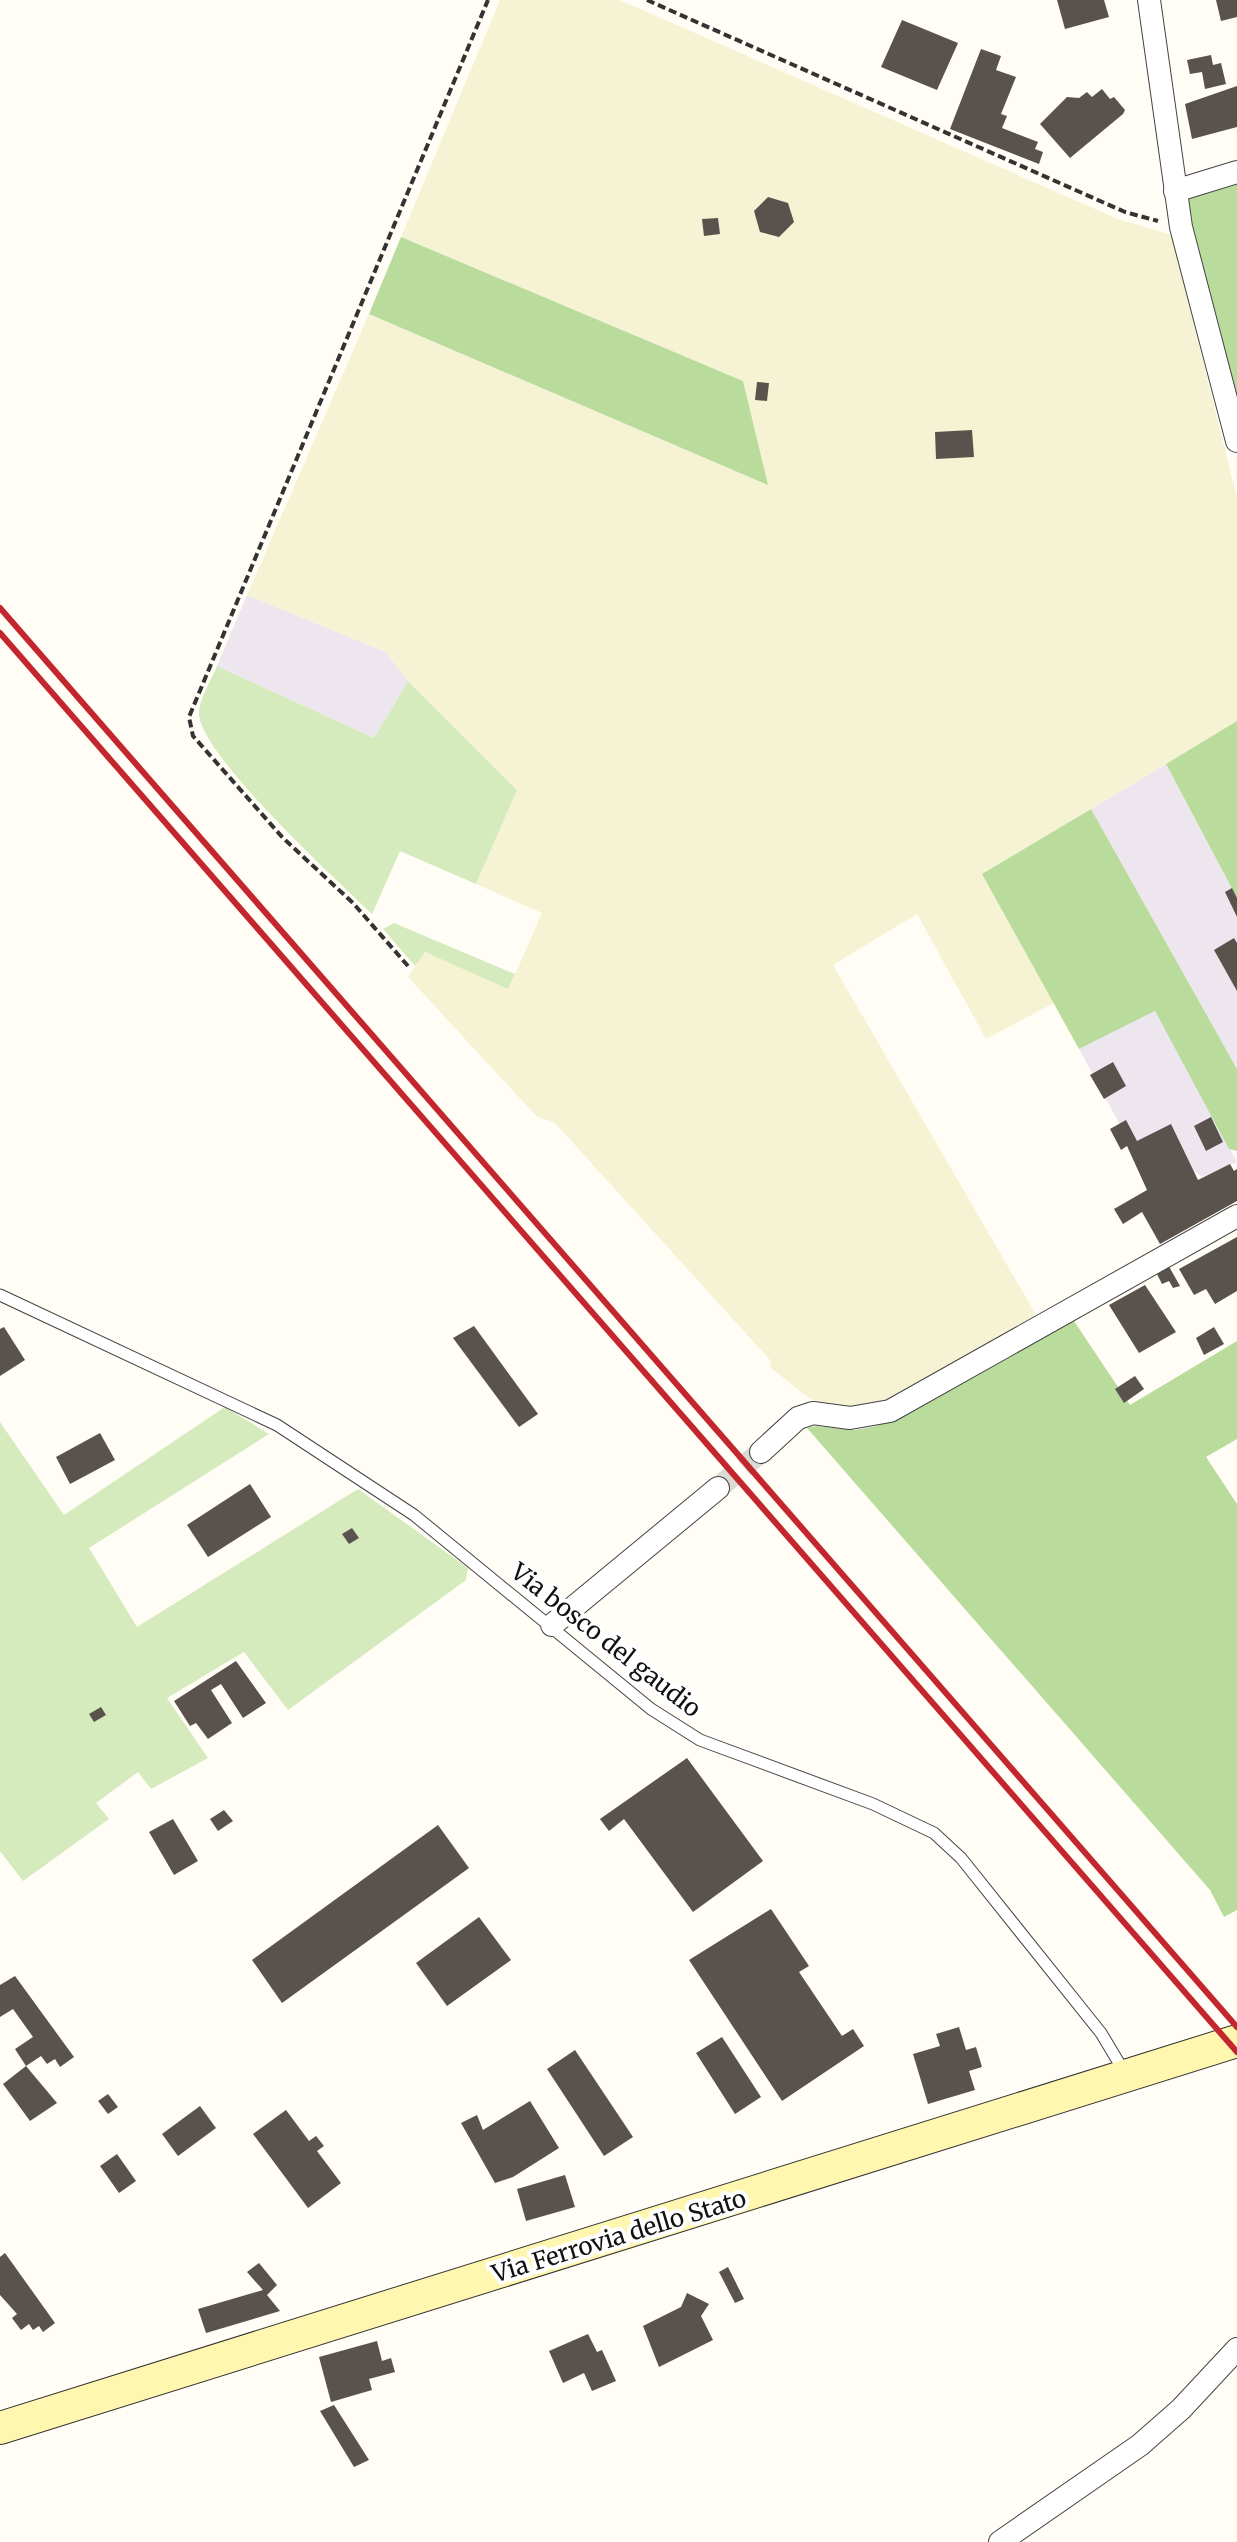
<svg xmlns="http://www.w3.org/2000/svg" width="1237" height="2542" viewBox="0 0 1237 2542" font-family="Merriweather,serif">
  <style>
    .industrial { fill: #eee6ef }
    .farmland { fill: #f6f3d4 }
    .green { fill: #d5ebbd }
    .forest { fill: #b9dc9c }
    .building { fill: #5a524d }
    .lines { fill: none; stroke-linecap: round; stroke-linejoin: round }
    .street-tunnel { stroke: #dbdad3; stroke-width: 22; stroke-dasharray: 22 11; stroke-linecap: butt }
    .lane-casing { stroke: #444; stroke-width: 13 }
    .street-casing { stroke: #444; stroke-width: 24 }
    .secondary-casing { stroke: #333; stroke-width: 34 }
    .path { stroke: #333; stroke-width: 4; stroke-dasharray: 8 4; stroke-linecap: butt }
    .lane { stroke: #fff; stroke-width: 11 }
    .street { stroke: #fff; stroke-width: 22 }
    .secondary { stroke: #fff6b0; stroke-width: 32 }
    .rail { stroke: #c4262e; stroke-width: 6 }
    .labels { text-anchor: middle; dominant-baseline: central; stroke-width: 8; stroke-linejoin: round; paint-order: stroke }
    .street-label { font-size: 24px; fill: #111; stroke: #fff }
  </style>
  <rect width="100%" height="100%" fill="#fffdf5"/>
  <g class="industrial">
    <path d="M247 595 386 652 408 681 374 738 217 666Z"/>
    <path d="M1166 764 1237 898V1069L1091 809Z"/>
    <path d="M1155 1011 1237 1162 1202 1177 1190 1168 1154 1188 1079 1049Z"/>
  </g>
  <path class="farmland" d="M500 0H620L1118 219 1172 235 1237 498V721L983 874 1054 1003 986 1039 917 914 833 965 1039 1320 891 1404 847 1409 810 1399 771 1368 770 1360 554 1122 537 1117 408 977 424 952 509 988 542 913 476 884 517 790 408 681 386 652 247 595 369 314 767 484 743 381 401 237Z"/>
  <g class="green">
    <path d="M217 666 374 738 408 681 517 790 476 884 400 851 372 914C339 882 195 751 199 711 200 697 212 679 217 666Z"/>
    <path d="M394 923 515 974 508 989 425 952 415 966 383 929Z"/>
    <path d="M225 1407 269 1434 89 1548 137 1627 358 1489 468 1568 466 1580 288 1710 244 1652 167 1698 208 1758 151 1789 138 1772 96 1803 109 1819 23 1881 0 1851V1422L64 1515Z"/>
  </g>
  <g class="forest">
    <path d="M1237 175V400L1183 194Z"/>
    <path d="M401 237 743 381 768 485 369 314Z"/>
    <path d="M1237 721V898L1166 764Z"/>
    <path d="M1091 809 1237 1069V1151L1229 1149 1155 1011 1079 1049 982 874Z"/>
    <path d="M1070 1315 1130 1405 1237 1341V1439L1206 1457 1237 1504V1910L1224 1917 1210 1890 807 1428 816 1426 855 1430 876 1426Z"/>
  </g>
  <g class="building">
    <path d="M1057 0H1104L1109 17 1065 29Z"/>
    <path d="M1216 0H1237V17L1221 21Z"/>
    <path d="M902 20 958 43 937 90 881 67Z"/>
    <path d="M981 49 1001 56 996 70 1016 77 1001 114 1007 116 1002 128 1038 142 1035 149 1043 152 1039 164 950 129Z"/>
    <path d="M1211 55 1213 65 1221 63 1226 84 1205 89 1202 72 1190 74 1187 60Z"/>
    <path d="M1237 86V127L1192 139 1185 104Z"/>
    <path d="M1102 89 1110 99 1114 97 1125 110 1123 114 1070 158 1040 124 1067 97 1079 98 1087 92 1092 97Z"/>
    <path d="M768 197 788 203 794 222 779 237 760 232 754 211Z"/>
    <path d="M718 218 720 234 704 236 702 219Z"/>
    <path d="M757 382 769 383 767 401 755 400Z"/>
    <path d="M972 430 974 457 936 459 935 432Z"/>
    <path d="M1232 888 1237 898V917L1225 892Z"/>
    <path d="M1234 938 1237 943V991L1214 950Z"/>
    <path d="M1113 1062 1126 1086 1104 1099 1090 1075Z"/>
    <path d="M1211 1117 1223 1142 1206 1151 1194 1126Z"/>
    <path d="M1126 1120 1137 1141 1171 1124 1198 1180 1230 1164 1234 1171 1237 1169V1201L1160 1244 1142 1212 1123 1224 1114 1209 1147 1190 1127 1146 1121 1150 1110 1129Z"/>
    <path d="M1237 1237V1291L1215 1304 1206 1289 1194 1295 1179 1269Z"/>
    <path d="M1167 1263 1180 1286 1173 1288 1169 1281 1162 1284 1156 1272Z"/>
    <path d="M1145 1285 1176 1332 1139 1353 1109 1305Z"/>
    <path d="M474 1326 538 1414 519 1427 453 1338Z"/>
    <path d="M4 1327 25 1360 0 1376V1329Z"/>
    <path d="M1214 1327 1224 1344 1204 1355 1196 1338Z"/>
    <path d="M1135 1376 1144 1389 1124 1403 1115 1389Z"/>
    <path d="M100 1433 115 1460 70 1484 56 1457Z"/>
    <path d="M250 1484 271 1517 208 1557 187 1525Z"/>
    <path d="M352 1528 359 1538 349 1544 342 1534Z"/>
    <path d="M236 1661 266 1703 243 1718 221 1684 211 1690 232 1723 208 1739 196 1723 190 1726 174 1701Z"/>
    <path d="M101 1707 106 1715 94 1722 89 1714Z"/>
    <path d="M687 1758 763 1861 693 1912 624 1819 609 1831 600 1819Z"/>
    <path d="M224 1810 233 1821 218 1831 210 1819Z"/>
    <path d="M173 1819 198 1861 174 1875 149 1832Z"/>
    <path d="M438 1825 469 1868 282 2003 252 1960Z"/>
    <path d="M771 1909 809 1966 799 1972 842 2036 853 2029 864 2046 782 2101 689 1960Z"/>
    <path d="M479 1917 511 1960 447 2006 416 1963Z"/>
    <path d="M15 1976 74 2057 60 2067 55 2059 47 2064 41 2056 26 2066 15 2049 33 2037 13 2009 0 2017V1985Z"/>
    <path d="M959 2027 966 2050 976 2047 982 2067 969 2071 975 2090 928 2104 913 2054 940 2046 936 2034Z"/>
    <path d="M722 2037 761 2097 735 2114 696 2053Z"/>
    <path d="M575 2050 633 2137 604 2156 547 2069Z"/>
    <path d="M26 2066 57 2103 30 2121 3 2084Z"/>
    <path d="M108 2094 118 2107 108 2114 98 2101Z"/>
    <path d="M530 2101 559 2148 513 2177 495 2183 461 2123 477 2115 483 2130Z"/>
    <path d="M200 2106 216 2128 178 2156 162 2134Z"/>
    <path d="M286 2110 309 2141 316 2136 324 2146 317 2151 341 2183 308 2208 253 2134Z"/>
    <path d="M117 2154 136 2181 119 2193 100 2166Z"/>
    <path d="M565 2175 575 2207 526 2221 517 2189Z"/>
    <path d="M5 2253 55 2323 43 2332 39 2326 33 2330 29 2324 21 2330 12 2318 17 2314 0 2295V2257Z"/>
    <path d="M259 2263 277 2285 267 2295 280 2311 206 2333 198 2309 263 2290 247 2272Z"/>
    <path d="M728 2267 744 2299 735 2303 719 2272Z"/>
    <path d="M687 2293 709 2304 701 2316 713 2340 659 2367 643 2326 681 2307Z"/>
    <path d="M588 2334 597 2352 602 2350 616 2381 592 2391 584 2373 563 2383 549 2351Z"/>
    <path d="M377 2341 382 2361 391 2358 395 2372 369 2379 372 2390 331 2402 319 2357Z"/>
    <path d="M334 2405 369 2460 354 2467 320 2411Z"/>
  </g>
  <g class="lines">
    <path class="street-tunnel" d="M718 1488 761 1452"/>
    <defs>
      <path id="lane" d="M0 1295 277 1425 414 1515 651 1709 700 1740 873 1804 934 1833 961 1858 1101 2033 1125 2073"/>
      <g id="street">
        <path d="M1149 0 1181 227 1237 441"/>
        <path d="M1175 191 1237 172"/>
        <path d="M761 1452 798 1418 813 1413 850 1418 890 1411 1237 1216"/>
        <path d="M552 1625 718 1488"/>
        <path d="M1000 2542 1140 2445 1181 2409 1237 2349"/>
      </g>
      <path id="secondary" d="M0 2428 1237 2041"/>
    </defs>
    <use href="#lane" class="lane-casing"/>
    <use href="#street" class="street-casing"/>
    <use href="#secondary" class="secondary-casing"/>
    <g class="path">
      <path d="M647 0 1125 212 1158 221"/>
      <path d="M408 966 353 903 283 838 193 736 189 717 488 0"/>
    </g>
    <use href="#lane" class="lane"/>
    <use href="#street" class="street"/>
    <use href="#secondary" class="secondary"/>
    <g class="rail">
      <path d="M0 608 1237 2027"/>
      <path d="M0 633 1237 2052"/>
    </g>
  </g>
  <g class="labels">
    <g class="street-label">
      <text transform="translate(606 1640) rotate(38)">Via bosco del gaudio</text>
      <text transform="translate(619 2236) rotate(-17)">Via Ferrovia dello Stato</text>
    </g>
  </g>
</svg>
